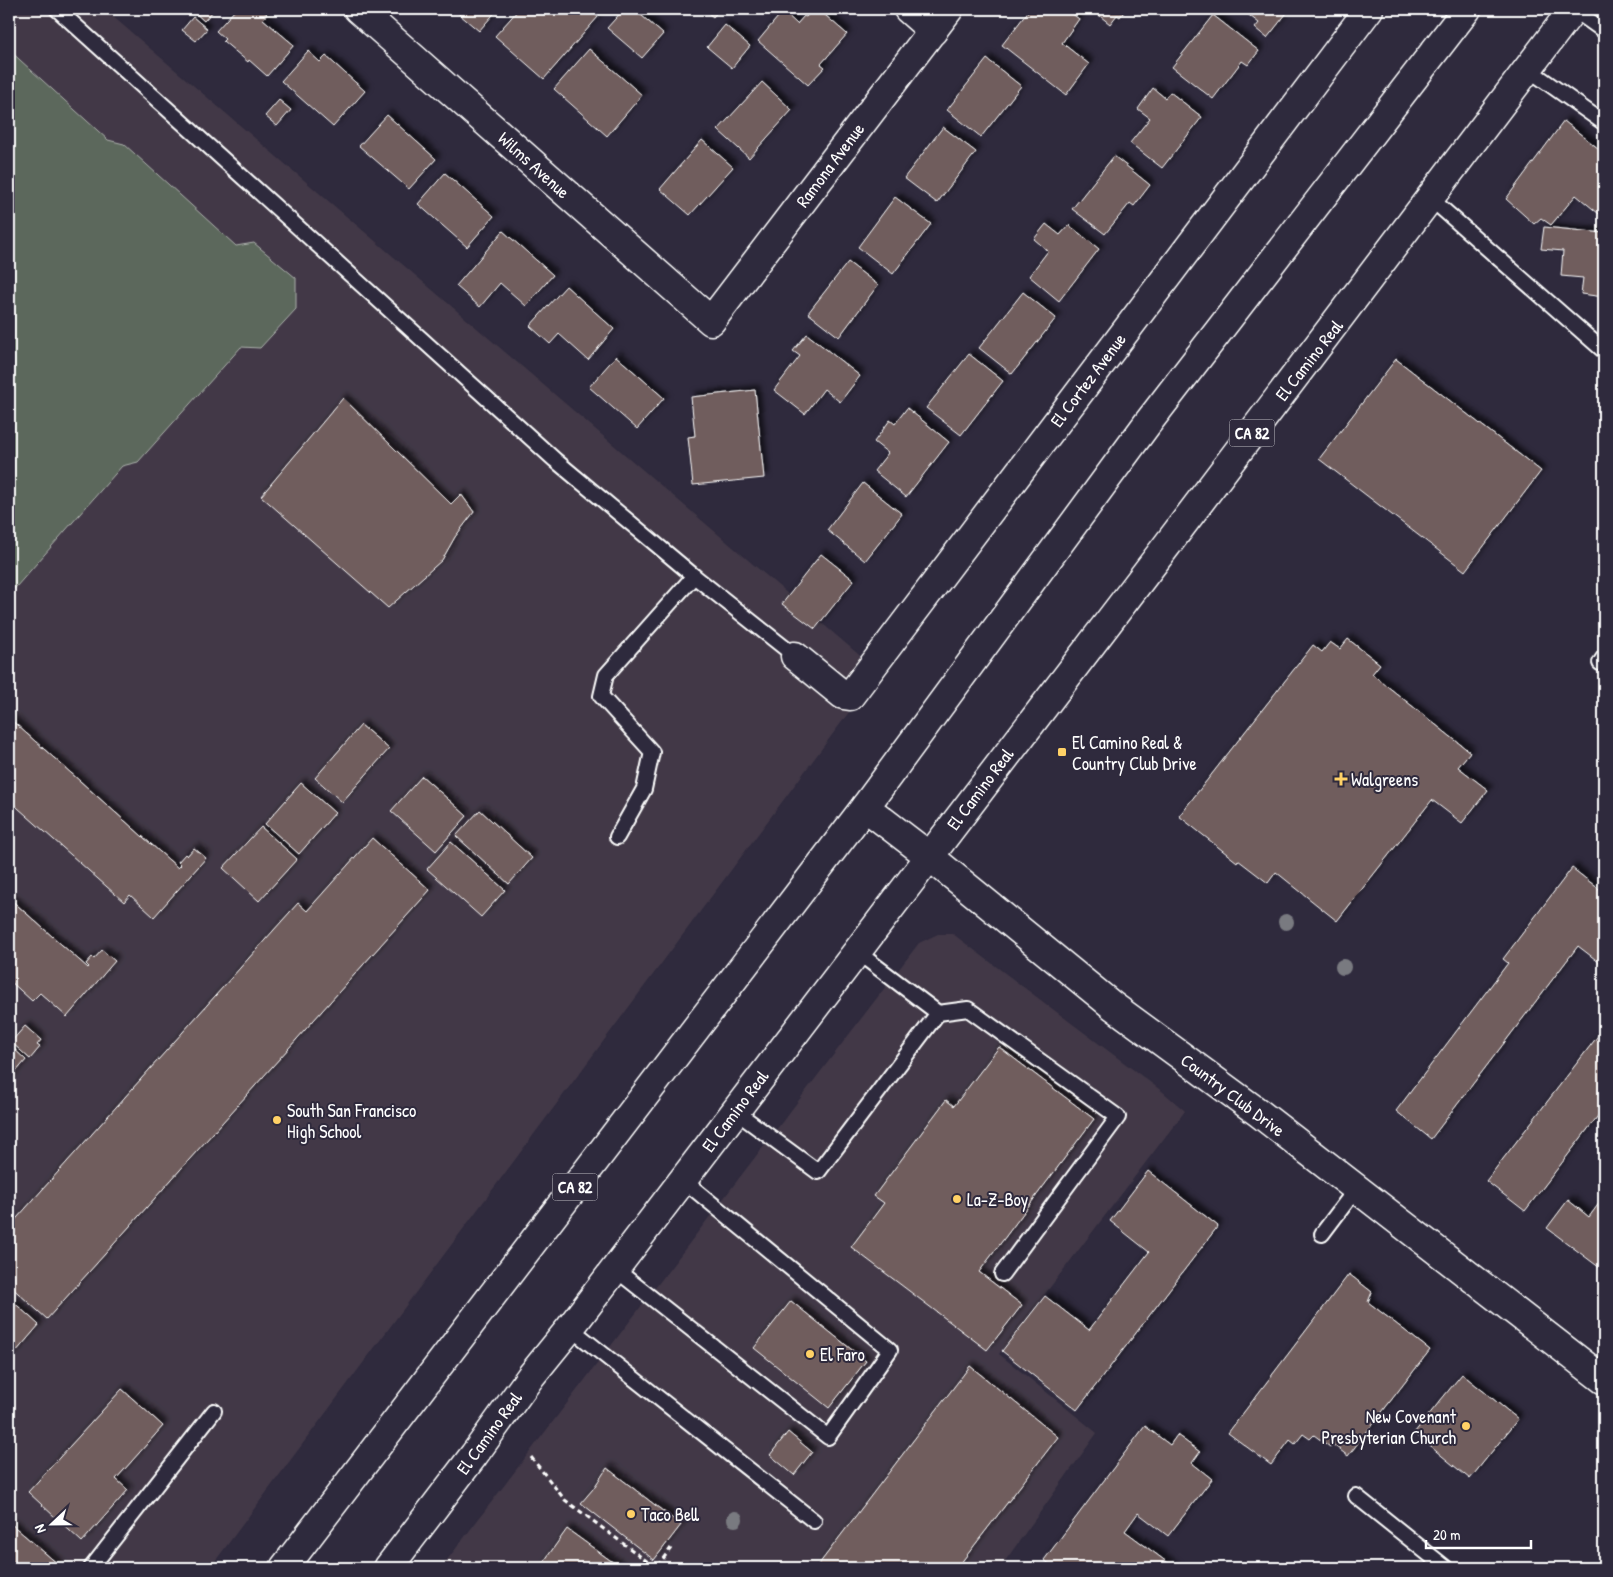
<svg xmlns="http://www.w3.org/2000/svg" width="1613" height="1577" viewBox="0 0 1613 1577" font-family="'Patrick Hand',sans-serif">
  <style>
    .built { fill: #423947 }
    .green { fill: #5c675c; stroke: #aeb3ae }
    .building { fill: #705d5d; stroke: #fff; filter: url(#shadow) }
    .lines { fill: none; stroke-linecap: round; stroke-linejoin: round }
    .lane-casing { stroke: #fff; stroke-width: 18 }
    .street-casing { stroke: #fff; stroke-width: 31 }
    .secondary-casing { stroke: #fff; stroke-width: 31 }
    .primary-casing { stroke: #fff; stroke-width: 31 }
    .path { stroke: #fff; stroke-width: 3; stroke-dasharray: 5 4; stroke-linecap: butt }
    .lane { stroke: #2f2a3d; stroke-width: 14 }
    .street { stroke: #2f2a3d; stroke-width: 28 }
    .secondary { stroke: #2f2a3d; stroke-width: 28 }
    .primary { stroke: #2f2a3d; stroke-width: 28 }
    .tree { fill: #797a80 }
    .poi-dot { fill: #ffd166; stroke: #2f2a3d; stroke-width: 2 }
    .labels { text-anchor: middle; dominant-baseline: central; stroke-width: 4; stroke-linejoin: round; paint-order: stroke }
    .shield { fill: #2f2a3d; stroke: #c1bfc5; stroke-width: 1 }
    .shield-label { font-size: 16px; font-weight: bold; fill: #fff }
    .street-label { font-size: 18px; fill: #fff; stroke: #2f2a3d }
    .poi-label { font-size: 18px; fill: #fff; stroke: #2f2a3d; text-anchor: start }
  </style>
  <defs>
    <filter id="shadow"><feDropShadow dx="4.5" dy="-4.5" stdDeviation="2.5" flood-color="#0009"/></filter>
  </defs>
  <rect width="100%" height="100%" fill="#2f2a3d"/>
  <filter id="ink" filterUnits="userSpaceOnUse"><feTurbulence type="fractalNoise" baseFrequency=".02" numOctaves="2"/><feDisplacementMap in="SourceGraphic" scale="10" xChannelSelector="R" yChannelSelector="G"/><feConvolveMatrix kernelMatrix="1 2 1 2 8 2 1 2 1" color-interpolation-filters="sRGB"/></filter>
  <g filter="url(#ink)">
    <g class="built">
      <path d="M9 9H104L879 672 210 1568H9Z"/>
      <path d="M938 934H953L1163 1092 1185 1111 999 1354 1097 1433 1000 1568H441L919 943Z"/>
    </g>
    <path class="green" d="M9 50 108 140 124 144 236 246 254 243 296 278V309L260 348 241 347 138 462 122 466 9 595Z"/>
    <g class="building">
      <path d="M191 9H215L204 21Z"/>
      <path d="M236 9H261L267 14 263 19 294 45 267 76 249 60 248 62 223 41 225 39 216 31Z"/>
      <path d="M453 9H498L479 31Z"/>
      <path d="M519 9H589L598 17 544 79 495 36Z"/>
      <path d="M624 9H634L663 34 642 58 607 28Z"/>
      <path d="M703 9H720L713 17Z"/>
      <path d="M813 9H818L847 34 821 64 825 67 808 85 758 41 783 11 797 24 804 16 806 17Z"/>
      <path d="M1030 9H1066L1079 19 1062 43 1089 64 1066 95 1002 45Z"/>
      <path d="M1091 9H1126L1120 17 1117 15 1110 24Z"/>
      <path d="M1241 9H1290L1267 38 1255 28 1259 23Z"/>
      <path d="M1213 15 1259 51 1248 65 1242 61 1213 99 1172 67Z"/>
      <path d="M193 17 207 29 196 41 182 30Z"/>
      <path d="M725 25 750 46 732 68 707 47Z"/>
      <path d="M589 49 642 95 607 136 554 89Z"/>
      <path d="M308 51 320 62 326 56 365 91 333 127 281 81Z"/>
      <path d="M987 59 1021 86 981 137 947 110Z"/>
      <path d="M762 82 792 110 749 158 718 130Z"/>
      <path d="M1153 88 1165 98 1170 92 1202 117 1162 168 1130 143 1150 118 1138 109Z"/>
      <path d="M279 100 291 110 277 126 265 116Z"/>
      <path d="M387 115 436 159 409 189 359 146Z"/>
      <path d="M1564 121 1604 153V218L1576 195 1551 225 1541 218 1534 224 1506 199Z"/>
      <path d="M943 127 976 152 937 203 904 178Z"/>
      <path d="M702 140 733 167 690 215 660 189Z"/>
      <path d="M1114 156 1150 185 1134 206 1130 203 1105 234 1072 209Z"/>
      <path d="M445 173 494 216 467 247 418 204Z"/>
      <path d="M895 197 931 224 893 274 858 247Z"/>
      <path d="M1046 224 1060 235 1069 225 1099 249 1059 301 1029 276 1048 251 1034 239Z"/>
      <path d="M1544 227 1604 233V297L1581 294 1583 278 1561 276 1563 251 1541 249Z"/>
      <path d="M503 231 553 275 526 306 500 283 480 307 456 286Z"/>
      <path d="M848 262 878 285 839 337 808 313Z"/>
      <path d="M566 286 614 329 588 360 559 334 550 344 530 326Z"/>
      <path d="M1023 292 1056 318 1012 374 979 348Z"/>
      <path d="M807 334 860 376 840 402 824 389 805 414 774 390 800 356 793 351Z"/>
      <path d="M969 354 1003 381 961 435 926 408Z"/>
      <path d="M616 356 664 398 637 429 589 387Z"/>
      <path d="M1396 359 1541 471 1465 571 1319 459Z"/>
      <path d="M755 390 764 478 693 485 688 437 695 436 691 397Z"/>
      <path d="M343 398 451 504 461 494 474 512 455 537 442 560 388 608 261 496Z"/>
      <path d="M907 408 949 442 906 497 874 471 888 453 874 442 890 420 895 424Z"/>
      <path d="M863 483 902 514 865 561 827 530Z"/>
      <path d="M821 554 854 580 815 629 782 604Z"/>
      <path d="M1348 639 1380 664 1372 674 1470 752 1458 767 1488 790 1462 823 1432 800 1337 921 1276 872 1268 883 1238 860 1237 862 1179 816 1313 645 1322 652 1330 642 1340 649Z"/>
      <path d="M9 718 178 868 181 865 178 862 185 854 187 856 194 848 206 858 154 917 130 895 124 902 9 800Z"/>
      <path d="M361 725 389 749 342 802 315 778Z"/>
      <path d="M422 776 467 816 436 851 391 811Z"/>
      <path d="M301 783 335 813 299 854 265 824Z"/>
      <path d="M480 810 532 858 509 884 456 836Z"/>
      <path d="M261 827 297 859 259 901 223 868Z"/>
      <path d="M372 838 430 890 47 1319 9 1285V1227L298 903 307 911Z"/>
      <path d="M451 842 505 890 481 917 427 869Z"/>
      <path d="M1572 868 1604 893V966L1578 946 1431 1139 1396 1111 1508 963 1503 959Z"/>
      <path d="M9 898 88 968 89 967 86 964 92 957 94 959 102 950 115 961 67 1017 40 993 32 1001 9 980Z"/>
      <path d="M25 1026 41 1040 37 1045 40 1047 30 1059 11 1042Z"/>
      <path d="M1604 1028V1108L1525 1211 1486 1181Z"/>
      <path d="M12 1047 26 1060 9 1080V1051Z"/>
      <path d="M999 1047 1094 1119 979 1272 1022 1305 987 1350 851 1247 884 1203 874 1196 946 1100 954 1106Z"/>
      <path d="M1148 1171 1218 1226 1077 1410 1002 1351 1045 1296 1089 1330 1149 1252 1110 1221Z"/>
      <path d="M1568 1200 1589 1217 1600 1202 1604 1206V1271L1547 1228Z"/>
      <path d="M1349 1274 1372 1292 1368 1302 1430 1350 1348 1456 1332 1444 1330 1447 1314 1435 1310 1439 1303 1434 1295 1444 1290 1440 1271 1465 1228 1433Z"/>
      <path d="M9 1298 39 1325 9 1360Z"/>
      <path d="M791 1301 866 1361 829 1408 754 1348Z"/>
      <path d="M970 1366 1058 1437 957 1568H816Z"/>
      <path d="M1462 1374 1518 1419 1470 1479 1414 1433Z"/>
      <path d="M122 1389 163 1426 116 1479 128 1490 82 1542 28 1492Z"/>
      <path d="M1145 1426 1170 1445 1177 1435 1200 1452 1192 1463 1212 1479 1168 1536 1138 1513 1125 1531 1175 1568H1055L1044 1560Z"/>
      <path d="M788 1432 812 1452 794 1475 770 1455Z"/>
      <path d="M607 1468 681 1525 654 1560 581 1503 593 1489Z"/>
      <path d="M10 1523 59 1565 56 1568H9V1524Z"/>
      <path d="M567 1529 621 1568H541L540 1567Z"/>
    </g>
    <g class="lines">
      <defs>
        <g id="lane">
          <path d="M57 9 555 460 694 576 795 656"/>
          <path d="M1573 9 1604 31"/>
          <path d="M1528 69 1604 123"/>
          <path d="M1430 198 1604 351"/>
          <path d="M1600 663 1604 657"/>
          <path d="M617 837 644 789 652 752 601 696 606 675 694 576"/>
          <path d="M938 1013 968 1009 1118 1117 1002 1274"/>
          <path d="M735 1111 818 1172 938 1013 856 951"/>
          <path d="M1322 1234 1356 1189"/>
          <path d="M615 1269 828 1437 890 1350 683 1180"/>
          <path d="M570 1328 814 1521"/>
          <path d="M1356 1496 1446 1568"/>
          <path d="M91 1568 214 1411"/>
        </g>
        <g id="street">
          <path d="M358 9 711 321 949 9"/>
          <path d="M908 9 933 31"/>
          <path d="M795 656 843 695 850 696 1369 9"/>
        </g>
        <path id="secondary" d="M865 807 929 856 1113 1006 1259 1113 1604 1380"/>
        <g id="primary">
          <path d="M284 1568 865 807 1147 424 1467 9"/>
          <path d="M388 1568 474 1455 531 1376 570 1328C903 888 1242 451 1573 9"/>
        </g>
      </defs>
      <use href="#lane" class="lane-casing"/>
      <use href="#street" class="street-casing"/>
      <use href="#secondary" class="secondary-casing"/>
      <use href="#primary" class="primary-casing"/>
      <path class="path" d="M531 1457 565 1500 656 1568 671 1548"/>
      <use href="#lane" class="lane"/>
      <use href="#street" class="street"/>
      <use href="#secondary" class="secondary"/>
      <use href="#primary" class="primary"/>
    </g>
    <g class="tree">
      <circle cx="1286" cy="922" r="8"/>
      <circle cx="1343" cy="967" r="8"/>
      <circle cx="735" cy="1519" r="8"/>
    </g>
  </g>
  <g class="poi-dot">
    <rect x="1057" y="747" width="10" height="10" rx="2.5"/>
    <path d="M1338.5 771.5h5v5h5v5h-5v5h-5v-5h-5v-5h5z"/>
    <circle cx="277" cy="1120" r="5"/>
    <circle cx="957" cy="1199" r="5"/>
    <circle cx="810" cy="1354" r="5"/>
    <circle cx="1466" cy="1426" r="5"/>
    <circle cx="631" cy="1514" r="5"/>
  </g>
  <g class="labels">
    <g class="shield">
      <rect x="1229.5" y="419.5" width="45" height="27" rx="4"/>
      <rect x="552.5" y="1173.5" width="45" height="27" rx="4"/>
    </g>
    <g class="shield-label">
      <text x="1252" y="433">CA 82</text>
      <text x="575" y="1187">CA 82</text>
    </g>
    <g class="street-label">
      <text transform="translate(534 165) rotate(42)">Wilms Avenue</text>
      <text transform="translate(830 165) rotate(-53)">Ramona Avenue</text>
      <text transform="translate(1309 360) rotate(-52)">El Camino Real</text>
      <text transform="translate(1088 380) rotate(-53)">El Cortez Avenue</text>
      <text transform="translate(980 789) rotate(-53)">El Camino Real</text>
      <text transform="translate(1233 1095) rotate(37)">Country Club Drive</text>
      <text transform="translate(735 1111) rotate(-53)">El Camino Real</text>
      <text transform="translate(489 1433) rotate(-54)">El Camino Real</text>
    </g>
    <g class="poi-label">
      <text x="1072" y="742">El Camino Real &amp;<tspan x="1072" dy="21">Country Club Drive</tspan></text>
      <text x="1351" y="779">Walgreens</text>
      <text x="287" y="1110">South San Francisco<tspan x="287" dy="21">High School</tspan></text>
      <text x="967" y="1199">La-Z-Boy</text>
      <text x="820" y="1354">El Faro</text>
      <text x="1456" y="1416" text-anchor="end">New Covenant<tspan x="1456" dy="21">Presbyterian Church</tspan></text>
      <text x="641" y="1514">Taco Bell</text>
    </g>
  </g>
  <rect width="1613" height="1577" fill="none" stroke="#2f2a3d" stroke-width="30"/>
  <rect x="15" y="15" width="1583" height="1547" fill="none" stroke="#fff" stroke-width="2" filter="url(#ink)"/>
  <g transform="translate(52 1524) rotate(248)" stroke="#2f2a3d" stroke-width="4" paint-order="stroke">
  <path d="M0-4L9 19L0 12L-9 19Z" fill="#ffffff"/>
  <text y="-8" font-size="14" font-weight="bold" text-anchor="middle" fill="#ffffff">N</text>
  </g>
  <path d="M1426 1540v8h105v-8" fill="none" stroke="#ffffff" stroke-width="2.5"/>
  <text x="1433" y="1540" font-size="15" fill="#ffffff" stroke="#2f2a3d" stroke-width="4" paint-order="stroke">20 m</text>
</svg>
